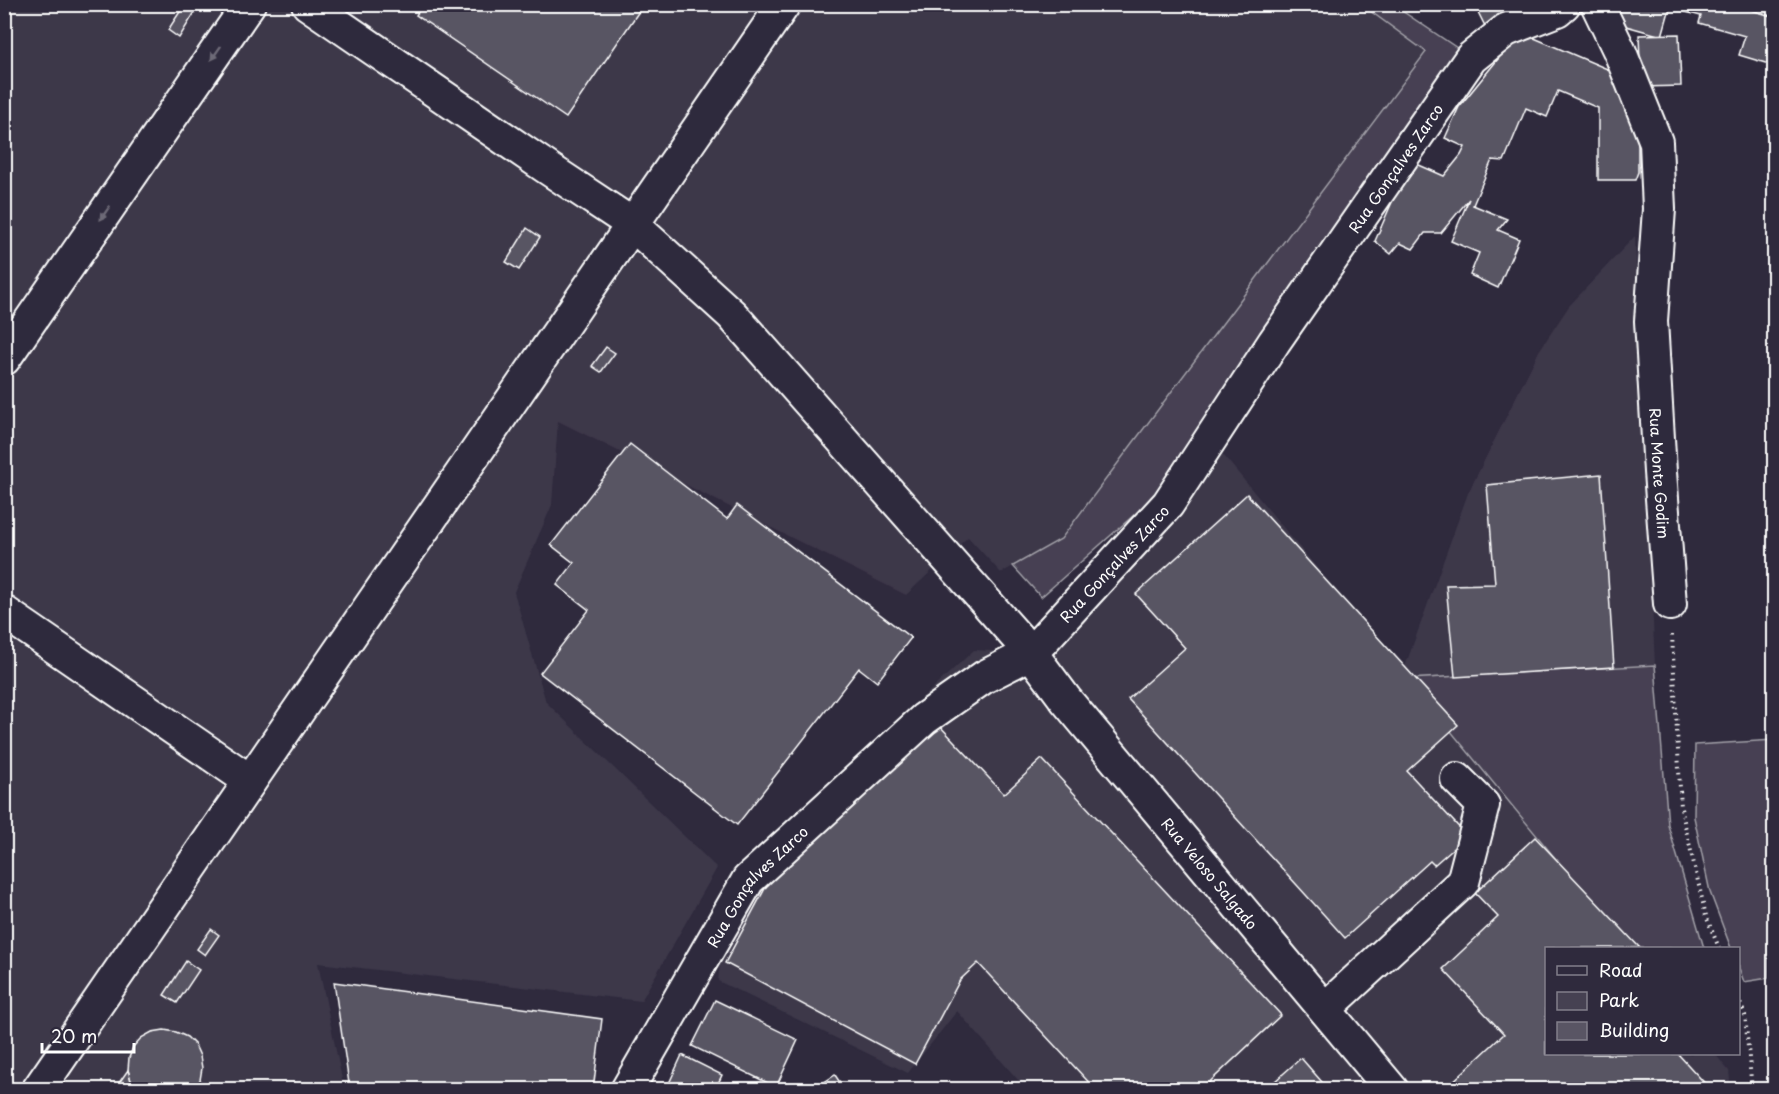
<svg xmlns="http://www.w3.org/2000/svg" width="1779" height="1094" viewBox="0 0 1779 1094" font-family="'Playpen Sans',sans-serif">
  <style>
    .built { fill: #3c3749 }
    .green { fill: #464152; stroke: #a2a0a8; stroke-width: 1.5 }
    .building { fill: #595564; stroke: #fff; stroke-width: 1.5 }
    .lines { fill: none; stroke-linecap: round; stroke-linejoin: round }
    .minor-casing { stroke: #fff; stroke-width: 36 }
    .path { stroke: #fff; stroke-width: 4; stroke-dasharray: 1.5 4.5; stroke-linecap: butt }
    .minor { stroke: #2f2a3d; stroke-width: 32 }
    .oneway { fill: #6d6a77 }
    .labels { text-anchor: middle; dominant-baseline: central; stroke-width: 4.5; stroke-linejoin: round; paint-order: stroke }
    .street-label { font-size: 15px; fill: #fff; stroke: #2f2a3d }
  </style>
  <rect width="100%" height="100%" fill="#2f2a3d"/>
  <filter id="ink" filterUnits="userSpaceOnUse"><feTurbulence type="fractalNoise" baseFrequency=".0167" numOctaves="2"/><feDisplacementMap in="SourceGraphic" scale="12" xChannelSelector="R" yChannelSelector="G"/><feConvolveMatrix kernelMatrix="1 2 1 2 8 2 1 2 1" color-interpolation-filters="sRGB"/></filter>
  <g filter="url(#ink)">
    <g class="built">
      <path d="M1362 4 1426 52 1061 539 1001 573 968 537 906 595 558 421 552 505 514 592 546 702 717 868 641 1001 318 963 344 1089 5 1090V5Z"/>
      <path d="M1635 236 1655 665 1408 679 1629 948H1546V1054H1715L1729 1071 1731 1089H1026L957 1011 908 1073 718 981 729 876 974 650 1031 653 1210 439 1403 672 1468 493 1539 351 1569 306Z"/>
    </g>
    <g class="green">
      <path d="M1362 5H1393L1460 50 1151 500 1041 597 1013 566 1061 539 1426 52Z"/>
      <path d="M1655 665 1668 825 1704 948H1629L1408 679Z"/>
      <path d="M1774 740V813L1768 978 1744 982 1739 968 1738 948H1731L1710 892 1694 817 1695 745Z"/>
    </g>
    <g class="building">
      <path d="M185 4H200L179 38 168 30Z"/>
      <path d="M423 4H644L566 118 416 15Z"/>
      <path d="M1474 4H1535L1486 28Z"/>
      <path d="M1613 4H1671L1662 36 1608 21Z"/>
      <path d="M1680 4H1733L1774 17V44L1769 64 1739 55 1745 36 1699 23 1701 16 1678 10Z"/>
      <path d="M1520 32 1638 82V172L1635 180H1598V108L1558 91 1547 117 1526 108 1504 161 1492 160 1473 205 1507 219 1498 230 1519 239 1498 288 1470 275 1479 253 1451 241 1469 199 1441 233H1425L1413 249 1400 243 1391 254 1375 241 1410 161 1444 176 1461 155 1465 147 1445 138 1459 107Z"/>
      <path d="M1679 34 1681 86 1641 87 1639 35Z"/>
      <path d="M527 228 540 237 519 270 506 262Z"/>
      <path d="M606 347 615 353 601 372 592 366Z"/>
      <path d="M630 444 727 519 737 505 911 638 877 682 859 668 737 825 540 673 589 610 557 585 574 563 551 545Z"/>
      <path d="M1601 474 1614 667 1455 677 1446 585 1495 584 1487 485Z"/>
      <path d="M1247 494 1458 725 1407 771 1467 836 1434 865 1430 861 1345 938 1128 699 1185 648 1136 594Z"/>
      <path d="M937 723 1004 794 1042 759 1281 1015 1201 1090H1096L978 963 960 980 915 1064 725 963 782 857Z"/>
      <path d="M1535 837 1640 948H1546V1054H1678L1711 1090H1452L1448 1086 1504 1034 1443 969 1498 917 1475 893Z"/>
      <path d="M211 929 219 935 205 955 197 949Z"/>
      <path d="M186 961 199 970 177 1003 164 995Z"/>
      <path d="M334 982 602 1019 593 1090H350Z"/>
      <path d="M715 1000 798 1040 776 1087 692 1046Z"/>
      <path d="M164 1030 176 1032 187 1037 195 1045 200 1056 202 1068 200 1080 194 1090H136L131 1081 128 1070 129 1058 133 1047 141 1038 152 1032Z"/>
      <path d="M682 1055 722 1075 715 1090H666Z"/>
      <path d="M1301 1058 1329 1090H1265Z"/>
      <path d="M128 1070 131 1081 136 1090H114Z"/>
      <path d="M835 1075 845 1090H819L817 1087Z"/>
    </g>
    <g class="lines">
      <defs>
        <g id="minor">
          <path id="s1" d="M308 4 546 167 632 224 732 315 1031 653 1066 700 1392 1090"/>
          <path id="s2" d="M1597 4 1620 52 1656 142 1659 209 1651 321 1660 472 1670 604"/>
          <path d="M4 359 249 4"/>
          <path d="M4 612 250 781"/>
          <path d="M1325 1009 1463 882 1483 805 1457 779"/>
          <path d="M38 1090 784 4"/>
          <path id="s3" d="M627 1090 748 880 924 719 984 677 1031 653 1168 504 1274 342 1471 58 1506 30 1557 10 1564 4"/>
        </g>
      </defs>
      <use href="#minor" class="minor-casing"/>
      <g class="path">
        <path d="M1672 635 1681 808 1706 916 1719 948"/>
        <path d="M1738 998 1745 1015 1752 1090"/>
      </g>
      <use href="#minor" class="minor"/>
    </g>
    <defs><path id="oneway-solid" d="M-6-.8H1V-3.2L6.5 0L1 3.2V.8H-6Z" transform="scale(1.5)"/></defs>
    <g class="oneway">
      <use href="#oneway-solid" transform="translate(216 53) rotate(125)"/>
      <use href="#oneway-solid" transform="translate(105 213) rotate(125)"/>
    </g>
  </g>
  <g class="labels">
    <g class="street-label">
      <text stroke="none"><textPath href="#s3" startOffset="1215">Rua Gonçalves Zarco</textPath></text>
      <text stroke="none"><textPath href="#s2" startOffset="482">Rua Monte Godim</textPath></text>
      <text stroke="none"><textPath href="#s3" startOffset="729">Rua Gonçalves Zarco</textPath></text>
      <text stroke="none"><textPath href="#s1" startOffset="1262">Rua Veloso Salgado</textPath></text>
      <text stroke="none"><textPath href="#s3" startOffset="243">Rua Gonçalves Zarco</textPath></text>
    </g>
  </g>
  <rect width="1779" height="1094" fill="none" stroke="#2f2a3d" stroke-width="24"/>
  <rect x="12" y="12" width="1755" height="1070" fill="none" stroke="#fff" stroke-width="2" filter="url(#ink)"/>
  <rect x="1545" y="947" width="195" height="108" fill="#2f2a3d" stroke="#827f8b" stroke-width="1.5"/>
  <rect x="1557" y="966" width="30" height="9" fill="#2f2a3d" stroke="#827f8b" stroke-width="1.5"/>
  <text x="1599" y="977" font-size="18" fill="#ffffff">Road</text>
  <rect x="1557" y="992" width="30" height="18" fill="#464152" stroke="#827f8b" stroke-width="1.5"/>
  <text x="1599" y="1007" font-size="18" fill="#ffffff">Park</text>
  <rect x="1557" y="1022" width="30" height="18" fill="#595564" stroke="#827f8b" stroke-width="1.5"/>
  <text x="1599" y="1037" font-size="18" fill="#ffffff">Building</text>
  <path d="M42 1043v9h92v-9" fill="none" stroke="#ffffff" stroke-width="3"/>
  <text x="51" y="1043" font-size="18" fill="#ffffff" stroke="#2f2a3d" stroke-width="4.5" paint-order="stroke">20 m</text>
</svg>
